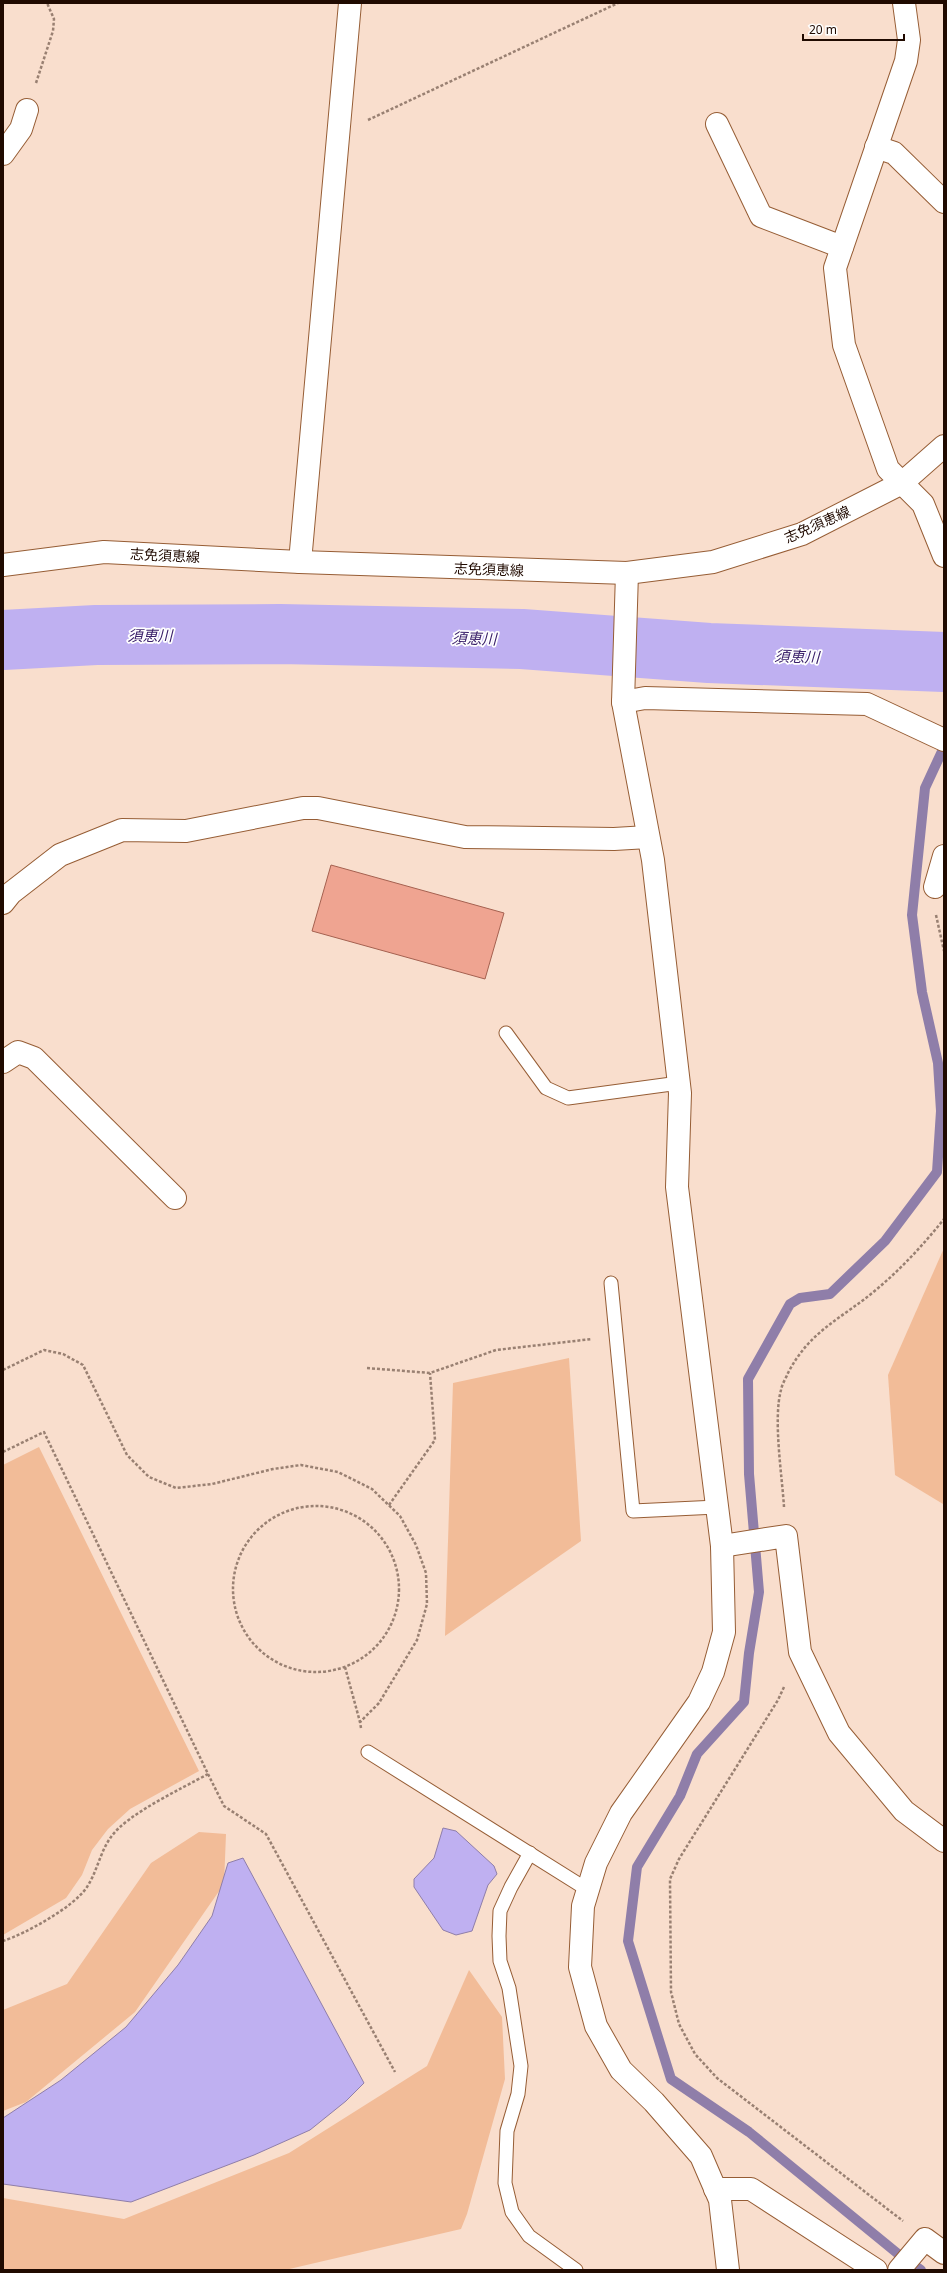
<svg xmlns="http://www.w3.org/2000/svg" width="947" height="2273" viewBox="0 0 947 2273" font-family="'Noto Sans','Noto Sans JP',sans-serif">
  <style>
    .green { fill: #f2bc98 }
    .water { fill: #bfb0f1; stroke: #8f7ea9 }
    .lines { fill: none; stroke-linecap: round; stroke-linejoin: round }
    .stream { stroke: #8f7ea9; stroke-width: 10 }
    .river { stroke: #bfb0f1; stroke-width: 60 }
    .building { fill: #efa491; stroke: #a56150 }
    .service-casing { stroke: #965d35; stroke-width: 15 }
    .minor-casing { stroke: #965d35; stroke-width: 24 }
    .primary-casing { stroke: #965d35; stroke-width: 24 }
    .path { stroke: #998072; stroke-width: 2.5; stroke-dasharray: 3 2; stroke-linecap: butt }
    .service { stroke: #fff; stroke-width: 13 }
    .minor { stroke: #fff; stroke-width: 22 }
    .primary { stroke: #fff; stroke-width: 22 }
    .labels { text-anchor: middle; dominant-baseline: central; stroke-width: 3.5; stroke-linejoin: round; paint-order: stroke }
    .street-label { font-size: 14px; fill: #200a00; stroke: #fff }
    .water-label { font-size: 15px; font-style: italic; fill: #3a206a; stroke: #fff }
  </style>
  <rect width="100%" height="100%" fill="#f9decd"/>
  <g class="green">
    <path d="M944 1248V1504H943L895 1475 888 1375Z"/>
    <path d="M569 1358 581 1541 445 1636 453 1383Z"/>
    <path d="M39 1447 199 1771 130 1809 108 1829 92 1850 82 1875 66 1898 3 1935V1465Z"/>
    <path d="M199 1832 226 1834 224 1884 135 2012 26 2102 3 2111V2010L67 1984 151 1863Z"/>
    <path d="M469 1970 502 2017 505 2079 467 2214 461 2229 285 2270H3V2198L124 2219 289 2153 427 2066Z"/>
  </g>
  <g class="water">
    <path d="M443 1828 456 1831 494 1866 497 1874 488 1885 472 1931 456 1935 443 1930 414 1887V1879L434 1858Z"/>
    <path d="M243 1858 364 2083 346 2101 310 2130 254 2155 131 2202 3 2184V2118L61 2080 126 2027 178 1965 212 1916 228 1863Z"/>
  </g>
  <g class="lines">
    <path class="stream" d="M921 2270 897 2253 749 2132 671 2079 628 1941 637 1867 680 1796 697 1754 744 1702 749 1653 759 1592 749 1474 748 1379 790 1304 800 1298 830 1294 885 1241 937 1172 941 1111 938 1063 922 992 912 915 925 788 944 747"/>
    <path class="river" d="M3 640 96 635 280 634 522 639 709 653 944 662"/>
  </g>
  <path class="building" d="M331 865 504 913 485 979 312 931Z"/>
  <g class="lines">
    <defs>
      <g id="service">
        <path d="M506 1033 546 1088 568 1098 679 1083"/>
        <path d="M611 1283 633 1511 717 1507"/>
        <path d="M368 1752 588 1890"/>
        <path d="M530 1853 511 1887 500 1911 499 1936 500 1961 509 1988 521 2066 518 2094 507 2131 505 2183 512 2212 529 2236 576 2270"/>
      </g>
      <g id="minor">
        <path d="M904 3 909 40 906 61 835 268 844 345 888 469 923 504 944 556"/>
        <path d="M717 124 761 216 842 247"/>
        <path d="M876 147 894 153 944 202"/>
        <path d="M3 154 21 129 27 110"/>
        <path d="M300 562 350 3"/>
        <path d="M627 573 623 702 653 860 680 1093 677 1187 722 1546 724 1632 713 1672 699 1702 621 1813 596 1863 583 1906 580 1967 596 2026 621 2070 654 2102 701 2156 720 2200 728 2270"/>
        <path d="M623 702 645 698 867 704 944 740"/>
        <path d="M935 887 944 856"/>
        <path d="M3 903 11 893 60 855 122 830 186 831 303 808H318L465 837 614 839 648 837"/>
        <path d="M3 1062 18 1052 34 1058 175 1198"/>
        <path d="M722 1546 786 1536 800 1652 839 1733 904 1811 944 1841"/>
        <path d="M715 2189H751L876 2270"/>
        <path d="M899 2270 925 2239 944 2253"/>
      </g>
      <path id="primary" d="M3 565 104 552 300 562 627 573 713 562 802 534 902 483 944 446"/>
    </defs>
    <use href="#service" class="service-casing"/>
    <use href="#minor" class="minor-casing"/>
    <use href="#primary" class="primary-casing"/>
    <g class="path">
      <path d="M36 83 53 31 54 19 47 3"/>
      <path d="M368 120 618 3"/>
      <path d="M936 915 944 951"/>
      <path d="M367 1368 430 1373 496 1350 592 1339"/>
      <path d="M3 1370 44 1350 63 1354 83 1365 127 1455 149 1477 176 1488 212 1484 273 1469 301 1465 338 1472 372 1489 400 1516 416 1545 426 1573 427 1604 417 1640 379 1703 360 1722 361 1728"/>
      <path d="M3 1452 44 1432 208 1774C181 1789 127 1814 111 1837 100 1852 97 1872 87 1887 74 1907 25 1934 3 1941"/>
      <path d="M389 1505 435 1440 430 1373"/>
      <circle cx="316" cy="1589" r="83"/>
      <path d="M784 1507C782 1475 773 1419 781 1390 782 1384 786 1378 788 1373 810 1330 843 1318 877 1289 902 1268 924 1244 944 1219"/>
      <path d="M345 1667 360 1722"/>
      <path d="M784 1687 778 1700 679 1859 670 1879 671 1992 679 2024 695 2054 717 2078 903 2221"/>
      <path d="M208 1774 224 1806 266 1834 395 2072"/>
    </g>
    <use href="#service" class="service"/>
    <use href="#minor" class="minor"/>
    <use href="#primary" class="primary"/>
  </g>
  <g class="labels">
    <g class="street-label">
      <text transform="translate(817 524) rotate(-24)">志免須恵線</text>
      <text transform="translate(165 555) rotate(3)">志免須恵線</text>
      <text transform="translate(489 569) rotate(2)">志免須恵線</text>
    </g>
    <g class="water-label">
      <text x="150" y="635">須恵川</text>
      <text transform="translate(474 638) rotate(1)">須恵川</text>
      <text transform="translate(797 656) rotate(2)">須恵川</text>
    </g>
  </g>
  <rect width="947" height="2273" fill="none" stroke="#200a00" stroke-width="8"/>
  <path d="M803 34v6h101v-6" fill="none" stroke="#200a00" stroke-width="2"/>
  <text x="809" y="34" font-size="12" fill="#200a00" stroke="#ffffff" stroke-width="3" paint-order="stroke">20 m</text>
</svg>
